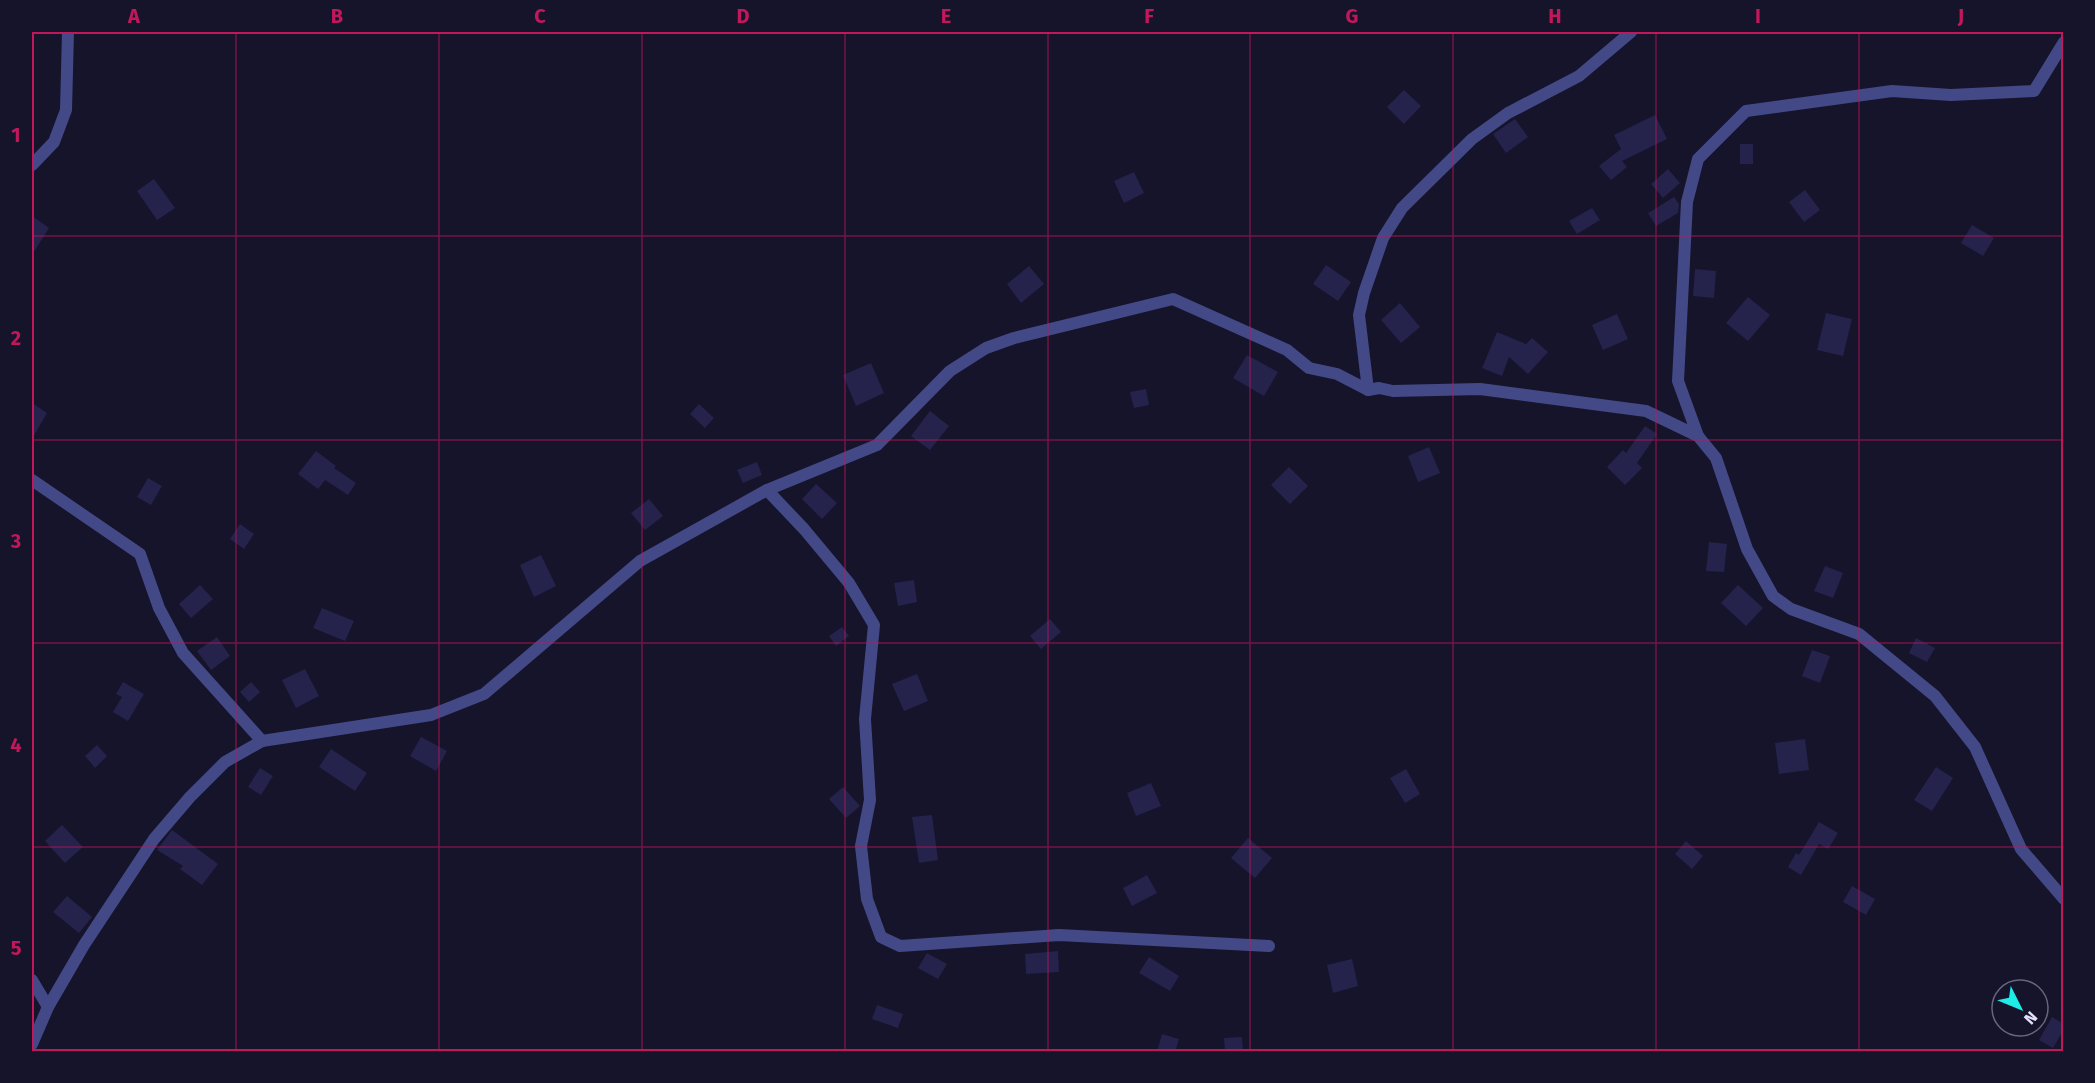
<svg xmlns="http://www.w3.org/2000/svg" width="2095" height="1083" viewBox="0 0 2095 1083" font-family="'Fira Sans',sans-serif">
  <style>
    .building { fill: #25224b }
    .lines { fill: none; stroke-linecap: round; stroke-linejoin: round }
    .minor { stroke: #434986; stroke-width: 12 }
    .grid { fill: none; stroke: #c2185b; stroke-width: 1.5; stroke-opacity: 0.55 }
    .neatline { fill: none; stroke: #c2185b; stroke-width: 2 }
    .grid-label { font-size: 20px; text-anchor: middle; font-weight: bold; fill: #c2185b }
  </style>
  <rect width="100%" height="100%" fill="#15142b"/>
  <g class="building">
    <path d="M1404 90 1421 106 1404 124 1387 107Z"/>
    <path d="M1655 115 1667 139 1622 161 1627 167 1611 180 1599 166 1621 149 1614 135Z"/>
    <path d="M1515 119 1528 137 1506 153 1493 134Z"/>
    <rect x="1740" y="144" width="13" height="20"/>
    <path d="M1668 169 1680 183 1663 198 1651 184Z"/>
    <path d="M1134 172 1144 193 1124 203 1114 181Z"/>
    <path d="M154 179 175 208 157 220 137 191Z"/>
    <path d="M1805 190 1820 210 1804 222 1789 202Z"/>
    <path d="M1674 197 1679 204 1678 213 1656 226 1648 213Z"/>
    <path d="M1592 208 1600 220 1577 234 1569 221Z"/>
    <path d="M32 216 49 228 32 255Z"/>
    <path d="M1972 225 1994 238 1983 256 1961 243Z"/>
    <path d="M1326 265 1351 282 1338 301 1313 284Z"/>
    <path d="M1029 266 1044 284 1021 303 1007 284Z"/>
    <path d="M1695 269 1716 271 1714 298 1693 296Z"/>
    <path d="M1748 297 1770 315 1748 341 1726 323Z"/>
    <path d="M1400 303 1420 327 1401 343 1381 320Z"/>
    <path d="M1826 313 1852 319 1843 356 1817 350Z"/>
    <path d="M1617 314 1628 339 1603 350 1592 325Z"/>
    <path d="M1497 332 1526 344 1532 338 1548 352 1528 374 1509 357 1502 376 1482 368Z"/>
    <path d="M1247 355 1278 372 1264 396 1233 378Z"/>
    <path d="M871 363 884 393 856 406 843 375Z"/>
    <path d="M1146 389 1149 405 1134 408 1130 392Z"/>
    <path d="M32 403 47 413 32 439Z"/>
    <path d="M699 404 714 418 705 428 690 414Z"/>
    <path d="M930 411 949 426 930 450 911 436Z"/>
    <path d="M1645 426 1657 434 1637 463 1642 468 1625 485 1607 467 1623 450 1626 453Z"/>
    <path d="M1429 447 1440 473 1418 482 1408 456Z"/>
    <path d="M316 451 336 466 334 468 356 483 348 495 325 480 318 489 298 474Z"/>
    <path d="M757 462 762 475 743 483 737 470Z"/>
    <path d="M1289 467 1308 486 1290 504 1271 485Z"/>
    <path d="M148 478 162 486 151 505 137 497Z"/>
    <path d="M816 484 837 503 822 519 802 499Z"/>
    <path d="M649 499 663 516 645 530 631 513Z"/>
    <path d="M240 524 254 534 244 549 230 539Z"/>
    <path d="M1709 542 1727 544 1724 572 1706 571Z"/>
    <path d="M541 555 556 586 534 597 520 565Z"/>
    <path d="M1825 566 1843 573 1833 598 1814 591Z"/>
    <path d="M914 580 917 602 898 606 894 583Z"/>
    <path d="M200 585 213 599 191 618 179 604Z"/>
    <path d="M1738 585 1763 608 1746 626 1721 603Z"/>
    <path d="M322 608 354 621 345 641 313 628Z"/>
    <path d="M1050 619 1061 632 1041 649 1030 636Z"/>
    <path d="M842 627 849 636 836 646 829 636Z"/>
    <path d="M217 637 230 656 211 670 197 651Z"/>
    <path d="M1916 638 1935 648 1927 662 1909 653Z"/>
    <path d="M1812 650 1830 656 1820 683 1802 676Z"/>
    <path d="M305 669 319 696 296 708 282 680Z"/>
    <path d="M917 674 928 701 904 711 892 684Z"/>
    <path d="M123 682 144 694 128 721 113 712 122 697 116 694Z"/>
    <path d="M251 682 260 692 249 702 240 692Z"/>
    <path d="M421 737 447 751 436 771 410 756Z"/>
    <path d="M1805 739 1809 770 1779 774 1775 743Z"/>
    <path d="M97 745 107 756 95 768 85 756Z"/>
    <path d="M331 749 367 773 355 791 319 767Z"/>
    <path d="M1936 767 1953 778 1932 811 1914 800Z"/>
    <path d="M260 768 273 776 261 795 248 787Z"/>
    <path d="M1406 769 1420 794 1405 803 1390 778Z"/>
    <path d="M1151 783 1161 806 1136 816 1127 793Z"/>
    <path d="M843 787 860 806 846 818 829 799Z"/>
    <path d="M932 815 938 860 919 863 912 817Z"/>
    <path d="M1819 822 1838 833 1828 849 1819 844 1801 875 1788 867 1796 853 1799 855Z"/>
    <path d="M62 825 83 847 65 863 45 841Z"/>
    <path d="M172 830 218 864 202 885 180 869 183 866 157 850Z"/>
    <path d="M1248 838 1272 858 1255 878 1231 858Z"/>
    <path d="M1686 841 1703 856 1692 869 1675 854Z"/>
    <path d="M1147 875 1157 893 1132 906 1123 888Z"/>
    <path d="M1852 886 1875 899 1866 915 1843 902Z"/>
    <path d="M67 896 92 917 79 933 53 912Z"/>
    <path d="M1058 951 1059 972 1026 974 1025 954Z"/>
    <path d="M927 953 947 964 938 979 918 968Z"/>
    <path d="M1149 957 1179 976 1170 991 1139 973Z"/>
    <path d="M1352 959 1358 986 1333 993 1327 965Z"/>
    <path d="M877 1005 903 1014 898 1028 872 1019Z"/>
    <path d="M2052 1017 2064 1024V1029L2053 1048 2039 1040Z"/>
    <path d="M1162 1034 1179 1039 1175 1052H1157Z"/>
    <path d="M1242 1037 1243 1052H1225L1224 1038Z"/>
  </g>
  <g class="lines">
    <g class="minor">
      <path d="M32 165 54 142 66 110 68 32"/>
      <path d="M1368 390 1359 315 1364 293 1383 238 1402 208 1472 139 1508 113 1579 76 1631 32"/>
      <path d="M1698 436 1678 381 1687 202 1698 159 1746 111 1892 91 1951 95 2034 91 2064 42"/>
      <path d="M32 480 140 554 159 608 183 653 262 741"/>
      <path d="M767 490 804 529 849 583 874 625 865 719 870 800 861 846 867 899 881 937 900 946 1059 935 1269 946"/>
      <path d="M32 980 48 1007"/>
      <path d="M32 1044 48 1007 84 945 154 839 190 797 225 762 262 741 431 715 484 694 640 561 767 490 877 445 950 371 986 348 1014 338 1173 299 1287 350 1309 368 1337 374 1368 390 1379 388 1393 391 1480 389 1646 411 1698 436 1716 458 1747 549 1773 596 1791 609 1859 634 1935 696 1975 747 2021 849 2064 899"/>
    </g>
  </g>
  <path class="grid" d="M236 32V1052M439 32V1052M642 32V1052M845 32V1052M1048 32V1052M1250 32V1052M1453 32V1052M1656 32V1052M1859 32V1052M32 236H2064M32 440H2064M32 643H2064M32 847H2064"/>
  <rect width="2095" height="1083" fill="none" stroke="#15142b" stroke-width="66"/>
  <g transform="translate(2020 1008) rotate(133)"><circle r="28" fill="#15142b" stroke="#67667f" stroke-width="1.5"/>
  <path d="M0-4.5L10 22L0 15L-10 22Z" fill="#1dece7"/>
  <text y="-9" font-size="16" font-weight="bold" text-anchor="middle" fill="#e1e1fc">N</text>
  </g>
  <rect x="33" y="33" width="2029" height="1017" class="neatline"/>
  <g class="grid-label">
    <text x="134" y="23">A</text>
    <text x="337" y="23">B</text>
    <text x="540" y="23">C</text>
    <text x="743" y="23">D</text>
    <text x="946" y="23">E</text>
    <text x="1149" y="23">F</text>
    <text x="1352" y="23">G</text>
    <text x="1555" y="23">H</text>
    <text x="1758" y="23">I</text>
    <text x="1961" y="23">J</text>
    <text x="16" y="142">1</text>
    <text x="16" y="345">2</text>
    <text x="16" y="548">3</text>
    <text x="16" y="752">4</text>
    <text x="16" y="955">5</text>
  </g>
</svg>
